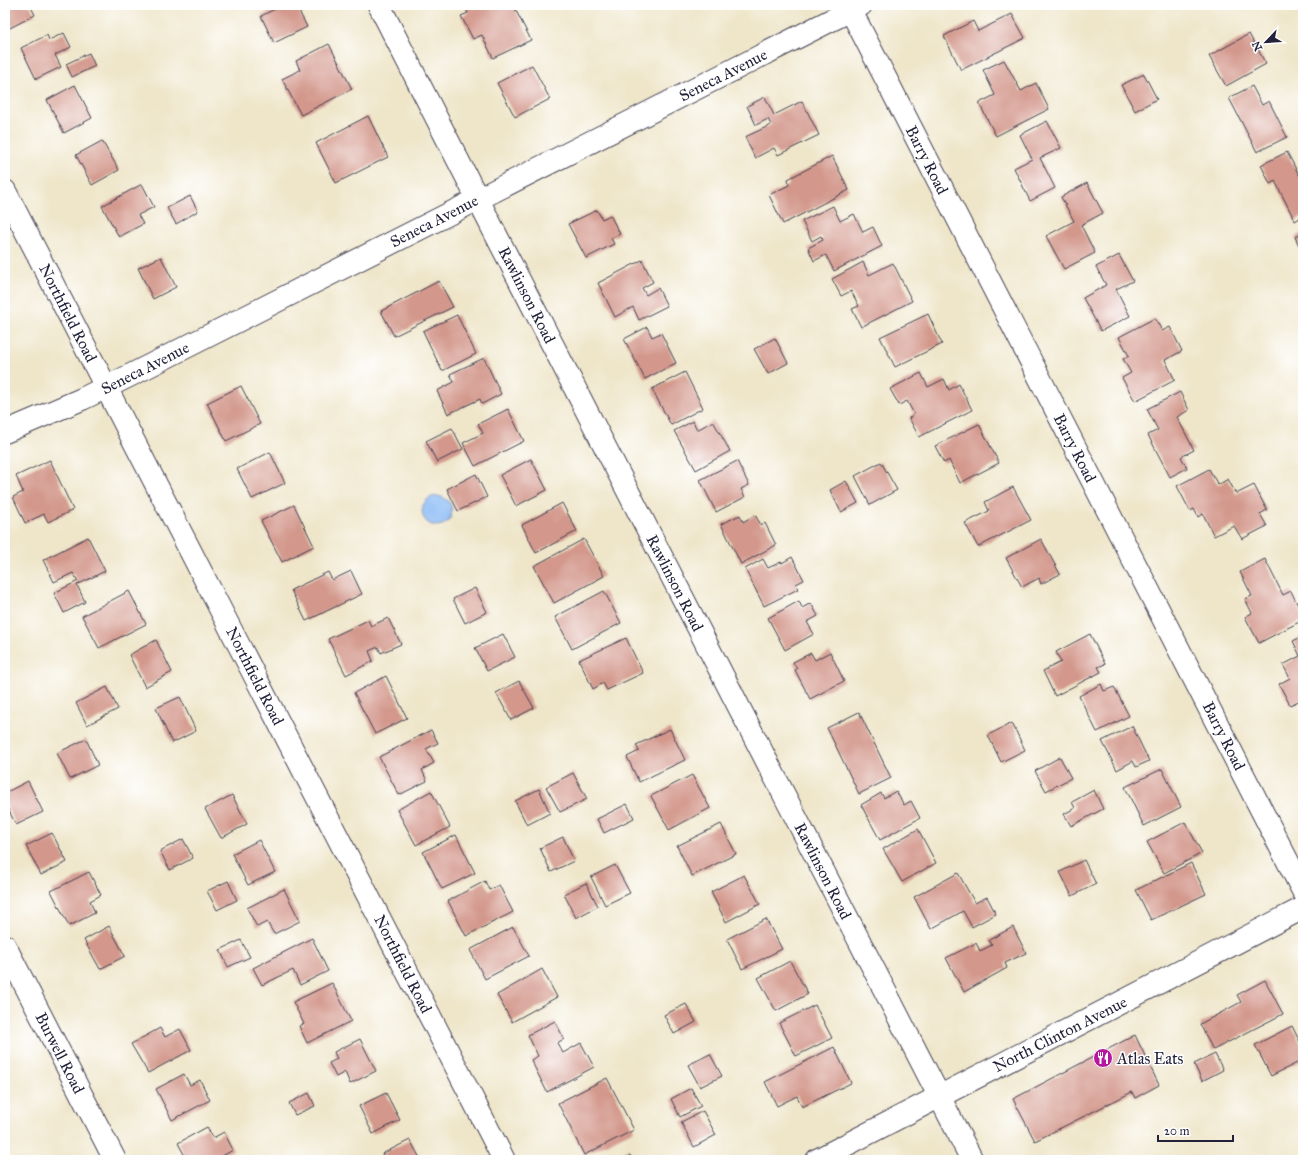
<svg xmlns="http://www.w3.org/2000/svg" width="1308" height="1165" viewBox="0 0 1308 1165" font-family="'IM FELL Great Primer',serif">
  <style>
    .water { fill: #89baf5; stroke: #566e98 }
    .building { fill: #d3978b }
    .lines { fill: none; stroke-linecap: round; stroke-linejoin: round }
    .minor-casing { stroke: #413f50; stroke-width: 24 }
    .minor { stroke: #fff; stroke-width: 22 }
    .labels { text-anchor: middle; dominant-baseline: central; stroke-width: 3; stroke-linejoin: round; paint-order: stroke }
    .street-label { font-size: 16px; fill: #22223b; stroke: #fff }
    .poi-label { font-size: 16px; fill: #22223b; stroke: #fff; text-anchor: start }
  </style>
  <rect width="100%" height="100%" fill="#fff"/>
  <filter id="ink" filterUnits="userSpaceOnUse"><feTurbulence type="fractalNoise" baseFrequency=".025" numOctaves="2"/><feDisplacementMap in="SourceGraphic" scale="8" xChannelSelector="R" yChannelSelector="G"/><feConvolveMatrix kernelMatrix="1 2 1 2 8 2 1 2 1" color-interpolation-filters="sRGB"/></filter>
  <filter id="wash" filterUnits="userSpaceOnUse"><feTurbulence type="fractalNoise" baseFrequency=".012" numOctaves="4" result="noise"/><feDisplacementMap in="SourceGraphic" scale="16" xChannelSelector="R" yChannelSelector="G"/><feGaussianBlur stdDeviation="0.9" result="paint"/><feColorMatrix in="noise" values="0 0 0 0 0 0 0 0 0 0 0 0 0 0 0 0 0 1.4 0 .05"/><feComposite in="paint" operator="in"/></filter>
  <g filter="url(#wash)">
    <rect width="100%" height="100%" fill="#efe6ca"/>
    <circle class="water" cx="437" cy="511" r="15"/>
    <g id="blocks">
      <g class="building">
        <path d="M5 5H30L35 15 8 29 5 23Z"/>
        <path d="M283 5H296L307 27 274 43 261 16Z"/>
        <path d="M464 5H513L531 40 493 58 482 35 473 39 461 16 468 13Z"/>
        <path d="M1012 14 1025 38 961 70 944 36 973 21 978 31Z"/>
        <path d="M64 33 71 47 55 55 61 67 36 79 21 48 47 35 49 40Z"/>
        <path d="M1249 34 1266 64 1226 86 1209 56Z"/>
        <path d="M329 44 352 89 301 115 282 79 300 70 296 61Z"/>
        <path d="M89 53 95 66 72 77 66 64Z"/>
        <path d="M1004 60 1021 91 1036 83 1049 109 996 136 979 103 995 95 983 70Z"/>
        <path d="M532 65 550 99 515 117 497 83Z"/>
        <path d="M1144 74 1157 99 1135 111 1121 85Z"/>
        <path d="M75 85 92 118 64 133 47 100Z"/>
        <path d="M1252 86 1262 105 1269 101 1287 137 1257 152 1229 98Z"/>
        <path d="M765 97 774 115 802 101 819 135 778 155 774 148 755 158 745 137 771 125 768 119 756 125 747 106Z"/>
        <path d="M368 116 388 157 336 183 316 143Z"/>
        <path d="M1047 121 1061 148 1040 158 1055 188 1030 201 1014 168 1032 159 1020 135Z"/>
        <path d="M102 141 119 170 92 185 76 155Z"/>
        <path d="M1287 152 1299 175 1303 173V216L1295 221 1275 181 1270 184 1261 165Z"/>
        <path d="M832 156 849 190 783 224 769 195 789 185 788 179Z"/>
        <path d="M1087 183 1103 213 1081 225 1095 253 1064 269 1046 236 1074 221 1061 197Z"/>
        <path d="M142 184 154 207 138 215 143 224 119 237 102 206Z"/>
        <path d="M190 196 198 211 176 224 167 208Z"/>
        <path d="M833 206 840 221 854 214 863 232 873 227 882 246 834 271 826 255 814 261 808 248 823 240 821 236 812 241 802 221Z"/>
        <path d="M597 210 602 219 610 215 620 234 611 238 614 244 586 258 568 224Z"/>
        <path d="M1303 233V254L1295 237Z"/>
        <path d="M1119 255 1133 281 1116 289 1130 316 1101 331 1083 298 1106 285 1096 267Z"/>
        <path d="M161 257 176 287 153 299 138 268Z"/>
        <path d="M642 260 653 282 642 288 646 295 658 288 667 306 639 320 633 307 615 317 598 283Z"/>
        <path d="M863 262 869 275 893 263 912 301 861 327 852 309 859 306 851 291 841 296 832 279Z"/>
        <path d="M439 281 453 307 394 336 381 311Z"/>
        <path d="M928 314 942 344 895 367 880 337Z"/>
        <path d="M457 315 476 354 442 371 423 331Z"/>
        <path d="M1155 318 1162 331 1170 327 1182 351 1165 360 1175 380 1135 401 1122 378 1131 373 1123 359 1129 356 1119 337Z"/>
        <path d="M647 327 652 337 661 333 676 363 645 379 624 339Z"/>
        <path d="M775 338 788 363 768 374 754 349Z"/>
        <path d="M484 358 501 394 482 404 480 399 448 414 437 391 454 382 450 374Z"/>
        <path d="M685 372 703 408 671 425 652 389Z"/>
        <path d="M921 373 928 387 944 379 949 390 959 384 972 410 919 437 909 418 914 414 907 401 899 405 890 389Z"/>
        <path d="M241 386 260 424 226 441 207 403Z"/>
        <path d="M1180 392 1189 410 1177 417 1194 450 1181 457 1187 468 1170 477 1148 435 1158 430 1147 409Z"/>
        <path d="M508 409 524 441 475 466 463 443 483 433 478 424Z"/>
        <path d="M693 421 697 430 713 421 730 451 696 470 674 431Z"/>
        <path d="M979 424 999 463 960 483 949 460 944 463 935 446Z"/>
        <path d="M452 428 463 449 437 462 426 441Z"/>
        <path d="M270 452 285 483 252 499 237 469Z"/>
        <path d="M531 459 547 490 516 506 500 475Z"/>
        <path d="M50 460 73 510 48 522 44 514 25 523 13 497 23 492 16 476Z"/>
        <path d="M737 461 749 485 741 489 745 497 716 512 700 480Z"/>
        <path d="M881 462 897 490 870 505 855 476Z"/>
        <path d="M1209 469 1218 485 1228 479 1236 494 1254 485 1267 510 1260 514 1267 526 1242 539 1234 526 1214 536 1203 514 1198 517 1194 509 1190 511 1177 486Z"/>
        <path d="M476 474 487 497 458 511 447 489Z"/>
        <path d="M846 481 858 503 841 512 830 490Z"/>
        <path d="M1013 487 1031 520 978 547 965 523 989 511 985 502Z"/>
        <path d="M562 503 577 531 536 553 522 525Z"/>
        <path d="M294 505 314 546 282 562 261 521Z"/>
        <path d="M740 515 743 522 755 515 761 525 765 523 776 545 741 564 721 524Z"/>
        <path d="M88 537 105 571 77 585 85 602 64 613 54 593 78 581 73 573 54 582 43 560Z"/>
        <path d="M584 539 604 576 554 603 534 566Z"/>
        <path d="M1041 539 1060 574 1041 584 1039 578 1022 587 1006 558Z"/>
        <path d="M792 557 804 580 796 584 798 589 764 606 745 569 763 559 768 568 781 562 782 563Z"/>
        <path d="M1265 559 1283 595 1291 591 1303 616V620L1259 643 1245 617 1252 613 1245 599 1252 596 1240 572Z"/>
        <path d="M351 571 362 594 306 621 291 590 328 572 332 580Z"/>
        <path d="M475 588 487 612 465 623 453 599Z"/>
        <path d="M129 591 146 624 99 648 82 616Z"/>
        <path d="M604 591 621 623 572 649 555 617Z"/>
        <path d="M799 601 802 608 811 603 818 616 807 622 814 634 785 650 768 618Z"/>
        <path d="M388 618 401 644 381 653 378 647 369 651 373 661 346 675 328 639 368 620 371 626Z"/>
        <path d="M503 634 515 657 487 671 475 648Z"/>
        <path d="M1090 634 1105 664 1098 667 1101 672 1055 696 1043 671 1061 662 1056 652Z"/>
        <path d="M1303 636V699L1290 705 1279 684 1290 678 1283 665 1300 656 1293 641Z"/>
        <path d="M626 638 643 673 607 690 603 683 593 689 579 660Z"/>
        <path d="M156 640 172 672 145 687 129 655Z"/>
        <path d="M830 652 844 681 810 699 795 670 797 669 793 662 811 653 815 660Z"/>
        <path d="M386 676 407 718 375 734 354 693Z"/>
        <path d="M519 681 534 708 511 720 496 693Z"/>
        <path d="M1101 684 1104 691 1114 687 1129 716 1097 732 1079 696Z"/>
        <path d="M107 687 118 709 87 725 76 703Z"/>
        <path d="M180 697 196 731 172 743 156 708Z"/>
        <path d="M859 712 891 778 859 794 827 728Z"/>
        <path d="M1012 723 1025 750 1001 762 988 735Z"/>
        <path d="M1132 726 1149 761 1136 767 1133 761 1117 770 1102 741Z"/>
        <path d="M670 729 685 760 639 782 627 757 639 751 636 745Z"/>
        <path d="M431 730 438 743 426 749 434 763 422 770 427 781 399 795 379 757Z"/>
        <path d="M86 739 98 765 70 779 57 753Z"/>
        <path d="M1060 757 1071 778 1046 791 1035 771Z"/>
        <path d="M1162 769 1181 807 1144 826 1125 787Z"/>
        <path d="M573 773 587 799 560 812 546 787Z"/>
        <path d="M692 775 710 808 669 830 651 796Z"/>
        <path d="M28 781 43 812 16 825 5 803V793Z"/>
        <path d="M539 789 550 813 527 825 515 801Z"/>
        <path d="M1094 790 1103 809 1071 826 1064 814 1075 808 1072 802Z"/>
        <path d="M431 791 450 827 416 845 397 810Z"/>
        <path d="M896 791 904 805 911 801 920 818 880 840 861 805 881 793 884 798Z"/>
        <path d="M232 795 247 824 221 838 205 809Z"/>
        <path d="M627 804 634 818 604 833 597 819Z"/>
        <path d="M1185 822 1202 853 1164 873 1147 842Z"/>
        <path d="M721 824 736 854 692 876 677 846Z"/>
        <path d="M918 829 936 863 902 882 883 849Z"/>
        <path d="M52 833 67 862 41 875 26 846Z"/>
        <path d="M456 835 475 873 442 889 423 852Z"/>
        <path d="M563 837 574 861 551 872 540 848Z"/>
        <path d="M183 839 193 858 170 870 160 851Z"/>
        <path d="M259 840 275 872 248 885 232 854Z"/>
        <path d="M1084 860 1096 884 1072 896 1060 872Z"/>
        <path d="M1191 863 1206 894 1151 920 1136 890Z"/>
        <path d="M615 865 630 893 605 905 591 877Z"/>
        <path d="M89 872 101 895 90 901 95 913 69 926 51 891Z"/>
        <path d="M958 873 975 903 987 897 996 914 972 927 963 911 931 929 914 897Z"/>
        <path d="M744 875 760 904 726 922 711 892Z"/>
        <path d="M228 881 237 900 217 910 207 891Z"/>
        <path d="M485 881 489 890 499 885 513 912 466 936 448 901Z"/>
        <path d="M586 883 598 906 576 918 564 894Z"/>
        <path d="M284 889 300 921 274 934 267 922 257 927 247 908Z"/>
        <path d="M766 919 782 949 742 969 727 939Z"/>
        <path d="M109 926 125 956 100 969 84 940Z"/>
        <path d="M513 927 529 956 485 979 470 950Z"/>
        <path d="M1013 927 1026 953 1005 963 1007 968 964 992 946 958 976 943 980 951 992 945 989 940Z"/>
        <path d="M312 938 328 971 300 985 293 970 262 985 253 968Z"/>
        <path d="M241 940 250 957 228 967 220 950Z"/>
        <path d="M790 961 808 994 776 1011 758 978Z"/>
        <path d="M542 969 557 997 512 1022 497 995Z"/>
        <path d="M1265 980 1283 1014 1213 1050 1200 1024 1241 1002 1237 995Z"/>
        <path d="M332 983 351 1021 307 1043 299 1026 304 1024 293 1002Z"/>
        <path d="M686 1004 696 1022 674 1034 664 1015Z"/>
        <path d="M815 1005 832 1038 796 1056 779 1023Z"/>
        <path d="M555 1021 564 1039 557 1043 563 1053 581 1043 594 1067 547 1092 531 1060 538 1056 528 1035Z"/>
        <path d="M1292 1026 1303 1048V1060L1271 1076 1255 1045Z"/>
        <path d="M160 1028 165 1037 180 1029 191 1050 148 1073 131 1044Z"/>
        <path d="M1135 1035 1159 1085 1135 1098 1132 1092 1035 1141 1013 1099Z"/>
        <path d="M360 1039 376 1071 350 1084 345 1072 336 1077 329 1063 337 1059 334 1052Z"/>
        <path d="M834 1047 851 1083 802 1107 797 1096 777 1106 765 1082Z"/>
        <path d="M710 1054 722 1076 700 1087 688 1065Z"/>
        <path d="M1215 1054 1223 1070 1202 1081 1194 1064Z"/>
        <path d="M184 1074 190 1085 200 1080 210 1100 172 1120 156 1089Z"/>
        <path d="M607 1078 634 1130 584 1155 558 1103Z"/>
        <path d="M691 1088 701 1106 680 1117 671 1099Z"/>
        <path d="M309 1093 315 1106 295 1115 289 1103Z"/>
        <path d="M386 1093 400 1120 373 1134 359 1106Z"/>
        <path d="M703 1111 716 1135 694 1147 681 1122Z"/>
        <path d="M207 1127 213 1138 224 1132 233 1150 215 1160H187L178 1143Z"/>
        <path d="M410 1140 421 1160H385L382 1154Z"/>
        <path d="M630 1155 633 1160H621Z"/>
      </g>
    </g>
  </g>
  <g filter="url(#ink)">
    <use href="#blocks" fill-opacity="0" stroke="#413f50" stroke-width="1"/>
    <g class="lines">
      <defs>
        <g id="minor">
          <path d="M379 5 493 229 972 1160"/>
          <path d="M848 5 1303 891"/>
          <path d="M5 191 504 1160"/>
          <path d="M5 432 82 399 127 377 861 5"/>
          <path d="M5 946 115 1160"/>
          <path d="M817 1160 1303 908"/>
        </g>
      </defs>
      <use href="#minor" class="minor-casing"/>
      <use href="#minor" class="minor"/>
    </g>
  </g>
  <defs>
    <symbol id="restaurant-disc" viewBox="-11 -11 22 22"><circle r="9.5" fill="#b5179e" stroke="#fff"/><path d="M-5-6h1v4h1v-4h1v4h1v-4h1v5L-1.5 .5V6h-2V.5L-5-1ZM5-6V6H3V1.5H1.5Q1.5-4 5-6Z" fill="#fff"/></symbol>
  </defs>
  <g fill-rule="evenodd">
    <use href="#restaurant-disc" x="1092" y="1047" width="22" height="22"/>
  </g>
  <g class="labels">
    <g class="street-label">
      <text transform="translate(723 75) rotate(-27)">Seneca Avenue</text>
      <text transform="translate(927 160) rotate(63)">Barry Road</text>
      <text transform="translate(434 221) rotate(-27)">Seneca Avenue</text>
      <text transform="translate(527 295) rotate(63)">Rawlinson Road</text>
      <text transform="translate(68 313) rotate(63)">Northfield Road</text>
      <text transform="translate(145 368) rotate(-27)">Seneca Avenue</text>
      <text transform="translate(1075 448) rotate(63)">Barry Road</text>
      <text transform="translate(675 583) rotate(63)">Rawlinson Road</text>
      <text transform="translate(255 676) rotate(63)">Northfield Road</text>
      <text transform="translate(1224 736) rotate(63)">Barry Road</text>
      <text transform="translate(823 871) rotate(63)">Rawlinson Road</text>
      <text transform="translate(403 964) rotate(63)">Northfield Road</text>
      <text transform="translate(1060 1034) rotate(-27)">North Clinton Avenue</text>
      <text transform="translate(60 1053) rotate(63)">Burwell Road</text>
    </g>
    <g class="poi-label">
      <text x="1117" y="1058">Atlas Eats</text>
    </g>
  </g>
  <rect width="1308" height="1165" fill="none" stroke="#fff" stroke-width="20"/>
  <g transform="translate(1266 42) rotate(245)" stroke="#ffffff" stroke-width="3" paint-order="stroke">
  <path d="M0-3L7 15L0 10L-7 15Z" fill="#22223b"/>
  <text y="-6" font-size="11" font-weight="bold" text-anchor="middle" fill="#22223b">N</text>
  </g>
  <path d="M1158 1135v6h75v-6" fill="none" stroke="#22223b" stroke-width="2"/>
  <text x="1164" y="1135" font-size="12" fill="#22223b" stroke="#ffffff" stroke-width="3" paint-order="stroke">20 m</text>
</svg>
